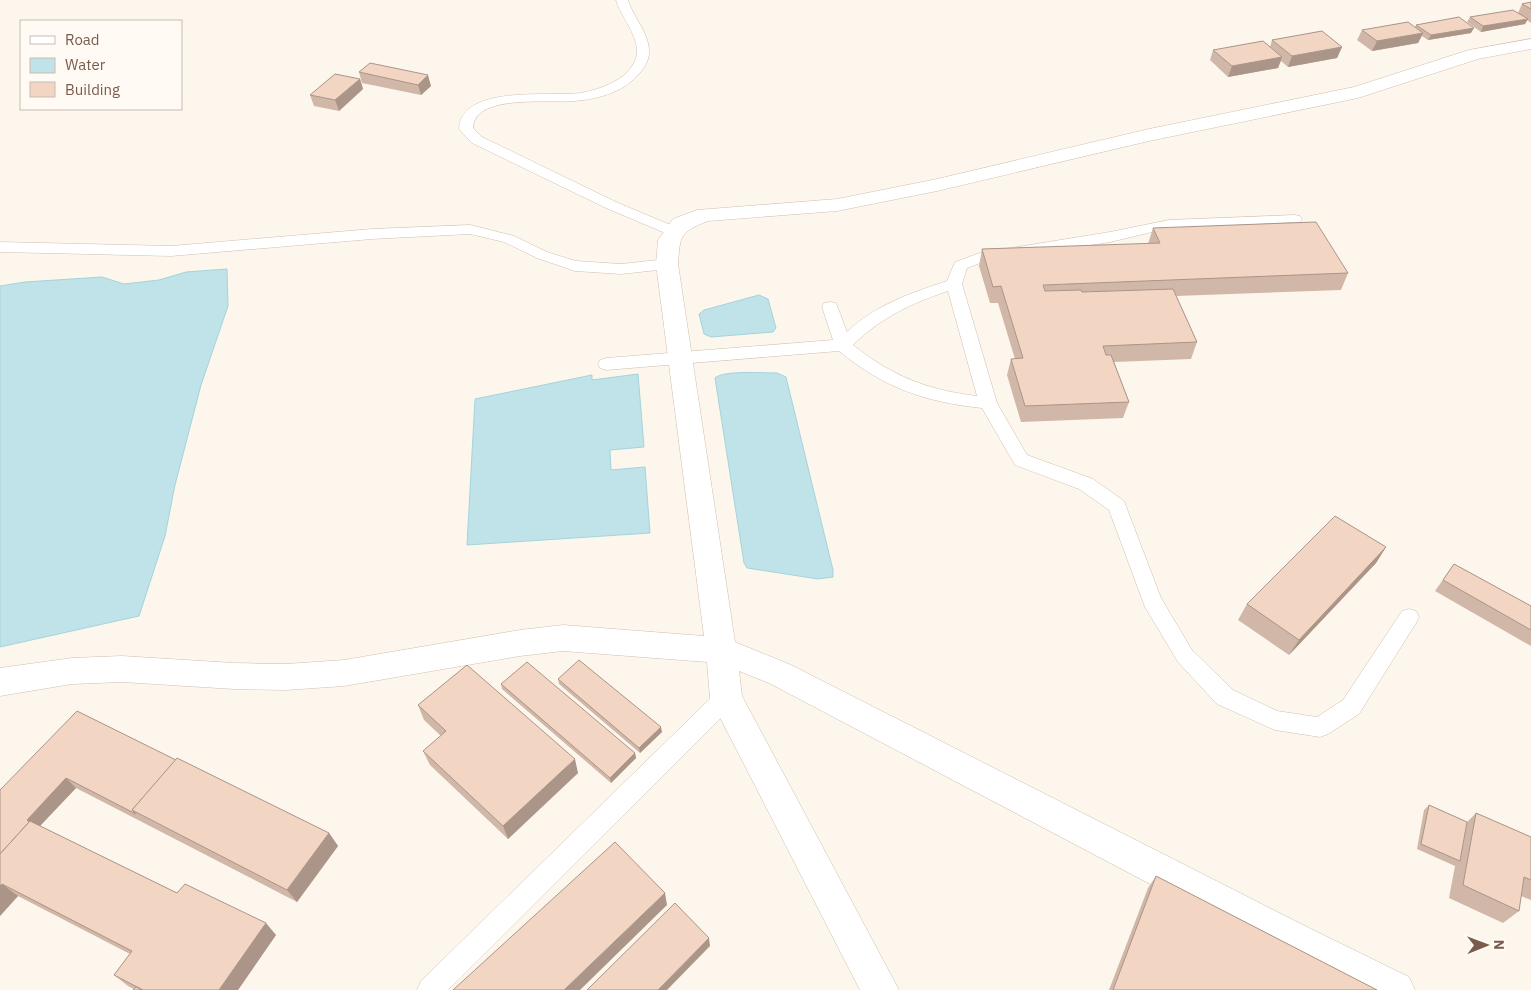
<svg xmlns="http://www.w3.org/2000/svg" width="1531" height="990" viewBox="0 0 1531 990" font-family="'IBM Plex Sans',sans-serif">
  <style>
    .water { fill: #bfe3e8; stroke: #a5d3da }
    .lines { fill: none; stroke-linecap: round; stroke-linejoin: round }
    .lane-casing { stroke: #d1beb0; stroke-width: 1 }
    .street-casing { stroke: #d1beb0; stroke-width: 1 }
    .lane { fill: #fff; fill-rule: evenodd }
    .street { fill: #fff; fill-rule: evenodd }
    .wall { fill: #d1b7a8 }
    .shaded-wall { fill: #aa9588 }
    .building { fill: #f3d5c3; stroke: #aa9588 }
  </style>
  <rect width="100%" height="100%" fill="#fdf6ec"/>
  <g class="water">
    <path d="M227 269 228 306 201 385 175 485 165 536 139 616 0 647V286L25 282 102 277 124 284 159 280 186 272Z"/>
    <path d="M759 295 768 299 776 328 773 332 711 337 704 334 699 314 704 310Z"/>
    <path d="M777 373 786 377 833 570V577L818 579 747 568 744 563 715 378C723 370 764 373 777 373Z"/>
    <path d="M638 374 644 447 610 450 611 470 645 467 650 533 467 545 475 399 592 375V380Z"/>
  </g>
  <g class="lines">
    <defs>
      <g id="lane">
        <path d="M616 0H628C633 17 650 34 649 53 649 61 643 70 637 76 622 93 596 99 575 101 551 104 474 93 473 128L482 137 616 202 680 229 682 232 680 235H670L606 208 472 143 459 129C461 84 551 97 581 93 596 90 611 85 623 76 630 70 636 62 637 53 638 35 621 17 616 0Z"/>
        <path d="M1295 215 1300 216 1302 219 1300 222 1169 228 1110 242 983 262 967 268 962 284 997 403 1027 455 1093 479 1124 501 1161 598 1192 650 1233 690 1277 711 1317 717 1343 700 1402 611 1409 609 1416 611 1419 617 1416 623 1359 714 1328 734 1320 737 1275 730 1217 704 1178 662 1145 607 1109 510 1079 489 1015 465 982 408C925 402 884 388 839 351L606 370 600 368 598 364 600 360 606 358 833 340 822 307 824 303 830 302 836 303 847 332C875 305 911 293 947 281L955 262 980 253 1110 232 1169 220ZM948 291 977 396C927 390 892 376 853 345 880 318 912 303 948 291Z"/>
        <path d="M470 225 514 236 547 252 576 261 621 264 667 259 672 261 675 264 672 267 667 269 621 274 575 271 537 258 504 242 470 234 372 239 171 256 0 252V242L171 246 372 229Z"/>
        <path d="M726 689 734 691 737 698 734 705 448 990H417L421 981 718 691Z"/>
      </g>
      <path id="street" d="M1531 39V49L1478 59 1358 98 1149 141 937 191 837 211 708 221C680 232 680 235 678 264L735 642 791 665 1303 925 1409 977 1415 990H1356L1277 951 769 683 739 671 742 696 899 990H860L710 698 707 662 563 651 520 656 344 686 286 690 234 689 122 682 72 684 0 696V668L72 658 122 656 234 663 286 664 344 660 520 630 563 625 704 636 656 264 658 240 673 219 697 210 837 199 937 179 1149 129 1354 87 1469 50Z"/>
    </defs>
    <use href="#lane" class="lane-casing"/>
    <use href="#street" class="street-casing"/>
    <use href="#lane" class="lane"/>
    <use href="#street" class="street"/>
  </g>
  <g class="wall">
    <path d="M1531 2V23L1527 20 1525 24 1481 32 1467 22 1470 17 1518 13 1522 4Z"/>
    <path d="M1416 25 1471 33 1428 40 1422 36 1418 43 1372 51 1357 40 1362 30 1415 27Z"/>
    <path d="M1272 40 1342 47 1337 58 1288 67 1281 61 1278 68 1228 77 1210 60 1213 50 1270 47Z"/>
    <path d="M359 72 431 86 421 95 362 83Z"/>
    <path d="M360 79 363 89 339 111 314 106 310 95Z"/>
    <path d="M1153 228 1348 273 1341 290 1176 296 1197 342 1191 359 1114 362 1129 402 1123 418 1021 422 1007 375 1011 359H1015L998 303H990L979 266 982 249 1148 244Z"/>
    <path d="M1386 547 1376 563 1289 655 1238 620 1247 604Z"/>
    <path d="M1454 564 1531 606V646L1435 591Z"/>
    <path d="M558 679 662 732 640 753 559 684Z"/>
    <path d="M501 684 635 753 636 758 611 783 502 689Z"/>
    <path d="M418 705 578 773 508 839 430 765 423 751 441 736 424 720Z"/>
    <path d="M176 760 329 833 338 846 297 902 76 788 40 826 177 893 276 935 238 990H133L134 989 128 986 114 975 130 954 18 896 0 916V790Z"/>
    <path d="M1429 805 1467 822 1476 813 1531 837V900L1521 896 1519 911 1503 923 1449 898 1455 866 1417 849 1424 810Z"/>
    <path d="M1156 876 1377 990H1109L1148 888Z"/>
  </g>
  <g class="shaded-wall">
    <path d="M1528 19 1525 24 1481 32 1483 26Z"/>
    <path d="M1474 28 1471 33 1428 40 1431 35Z"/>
    <path d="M1423 33 1418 43 1372 51 1377 41Z"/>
    <path d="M1342 47 1337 58 1288 67 1292 56Z"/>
    <path d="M1282 57 1278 68 1228 77 1232 66Z"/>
    <path d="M428 75 431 86 421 95 418 85Z"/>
    <path d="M360 79 363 89 339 111 335 100Z"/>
    <path d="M1386 547 1376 563 1289 655 1299 640Z"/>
    <path d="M661 727 662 732 640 753 639 748Z"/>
    <path d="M635 753 636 758 611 783 610 778Z"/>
    <path d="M575 759 578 773 508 839 503 826Z"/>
    <path d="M66 778 76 788 38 828 27 820Z"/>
    <path d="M329 833 338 846 297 902 287 890Z"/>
    <path d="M2 884 18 896 0 916V886Z"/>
    <path d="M665 893 667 905 580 990H564Z"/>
    <path d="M266 923 276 935 238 990H219Z"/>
    <path d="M709 938 710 946 667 990H658Z"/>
  </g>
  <g class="building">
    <path d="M1531 2V9L1522 4Z"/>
    <path d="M1513 10 1528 19 1483 26 1470 17Z"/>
    <path d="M1459 17 1474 28 1431 35 1416 25Z"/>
    <path d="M1408 22 1423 33 1377 41 1362 30Z"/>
    <path d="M1322 31 1342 47 1292 56 1272 40Z"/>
    <path d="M1263 41 1282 57 1232 66 1213 50Z"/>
    <path d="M370 63 428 75 418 85 359 72Z"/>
    <path d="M335 74 360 79 335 100 310 95Z"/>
    <path d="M1316 222 1348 273 1043 285 1045 291 1081 290 1082 292 1173 289 1197 342 1103 346 1106 355H1111L1129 402 1025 406 1011 359 1023 358 1001 286 993 287 982 249 1160 243 1153 228Z"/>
    <path d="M1335 516 1386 547 1299 640 1247 604Z"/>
    <path d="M1454 564 1531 606V630L1443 580Z"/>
    <path d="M579 660 661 727 639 748 558 679Z"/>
    <path d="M527 662 635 753 610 778 501 684Z"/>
    <path d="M467 665 575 759 503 826 423 751 446 731 418 705Z"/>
    <path d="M77 711 176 760 132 810 136 814 66 778 27 820 29 822 0 854V790Z"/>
    <path d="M177 758 329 833 287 890 132 810Z"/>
    <path d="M1429 805 1467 822 1460 861 1421 844Z"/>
    <path d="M1476 813 1531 837V880L1524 877 1519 911 1463 885Z"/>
    <path d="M30 821 177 893 185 884 266 923 219 990H143L114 975 132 951 2 884 0 886V854Z"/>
    <path d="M615 842 665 893 564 990H453Z"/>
    <path d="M1156 876 1377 990H1113Z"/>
    <path d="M675 903 709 938 658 990H587Z"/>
    <path d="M136 987 142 990H133Z"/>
  </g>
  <rect x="20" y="20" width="162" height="90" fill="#fffaf3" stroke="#cabbb1"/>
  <rect x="30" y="36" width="25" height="8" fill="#ffffff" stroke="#cabbb1"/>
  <text x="65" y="45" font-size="15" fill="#7a5c4d">Road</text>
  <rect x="30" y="58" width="25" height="15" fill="#bfe3e8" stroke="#cabbb1"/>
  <text x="65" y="70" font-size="15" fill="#7a5c4d">Water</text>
  <rect x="30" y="82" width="25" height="15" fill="#f3d5c3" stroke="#cabbb1"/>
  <text x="65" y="95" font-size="15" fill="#7a5c4d">Building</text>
  <g transform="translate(1486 945) rotate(89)" stroke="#fffaf3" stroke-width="4" paint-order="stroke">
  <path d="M0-4L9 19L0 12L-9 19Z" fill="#7a5c4d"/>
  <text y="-8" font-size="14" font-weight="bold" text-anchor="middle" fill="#7a5c4d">N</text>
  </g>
</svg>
